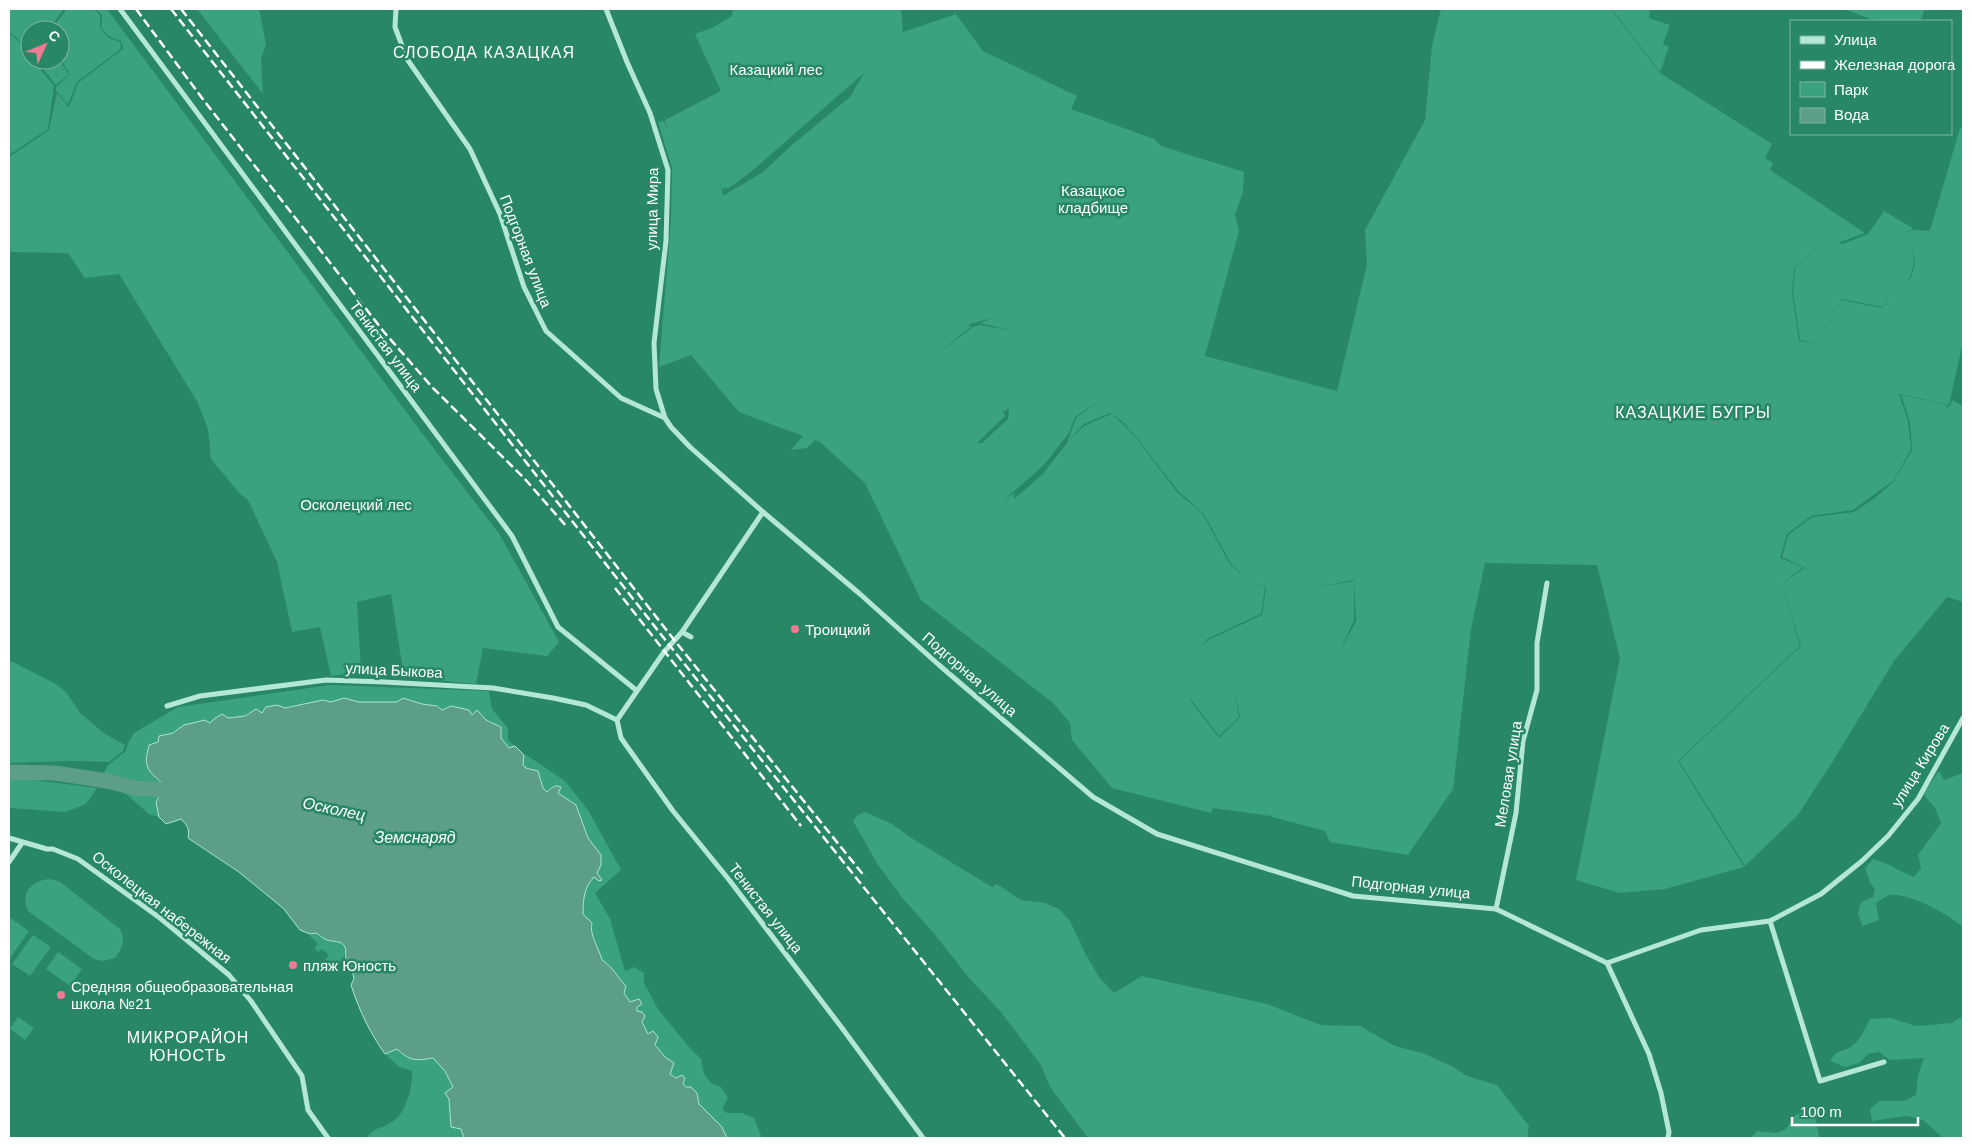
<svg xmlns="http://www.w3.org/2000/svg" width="1972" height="1147" viewBox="0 0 1972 1147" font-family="Helvetica,sans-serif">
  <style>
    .green { fill: #3aa27c; fill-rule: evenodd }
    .water { fill: #5d9e87; stroke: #a8e8d0 }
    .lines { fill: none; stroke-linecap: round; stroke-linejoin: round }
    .river { stroke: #5d9e87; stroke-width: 15 }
    .minor { stroke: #b4e8d5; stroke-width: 5 }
    .rail { stroke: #fff; stroke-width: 2.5; stroke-dasharray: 9 4; stroke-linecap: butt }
    .poi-dot { fill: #f07a92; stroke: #288765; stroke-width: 2 }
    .labels { text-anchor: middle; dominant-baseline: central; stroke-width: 5; stroke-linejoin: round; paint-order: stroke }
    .park-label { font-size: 15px; fill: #fff; stroke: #288765 }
    .street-label { font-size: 15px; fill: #fff; stroke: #288765 }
    .poi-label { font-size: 15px; fill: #fff; stroke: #288765; text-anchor: start }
    .neighbourhood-label { font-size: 16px; letter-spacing: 1px; fill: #fff; stroke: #288765 }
    .water-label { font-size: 16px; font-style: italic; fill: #fff; stroke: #288765 }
  </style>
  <rect width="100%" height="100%" fill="#288765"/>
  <g class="green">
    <path d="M9 9H64L48 30H30V53L17 38 9 32Z"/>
    <path d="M67 9H94L100 15V28L109 38 120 42 121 49 77 82 68 104 56 91V87L70 74 60 58V30H51Z"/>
    <path d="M96 9H107L419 429 500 535 559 642 547 656 483 648 476 684 404 677 391 594 357 602 361 672 331 676 320 627 292 632 277 562 248 500 239 493 211 459 208 429 198 403 119 274 85 278 68 253 9 252V157L49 130 57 93 69 107 78 83 123 49 121 41 110 37 101 28 102 15Z"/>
    <path d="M197 9H259L266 44 261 59 263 94Z"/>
    <path d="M733 9H901L903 32 956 14 983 51 1077 96 1071 109 1154 139 1161 146 1244 172 1243 192 1235 215 1239 231 1205 356 1337 391 1367 264 1365 230 1425 120 1432 46 1441 9H1611L1660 73 1772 144 1765 158 1773 163 1770 170 1865 233 1838 243 1843 244 1868 234 1884 211 1914 229 1905 232 1915 230 1930 231 1960 128 1963 129V342L1949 405 1899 394 1908 421 1911 449 1894 480 1853 510 1811 516 1787 534 1780 558 1803 567 1782 584 1800 646 1678 761 1744 867 1665 889 1620 893 1576 880 1620 658 1597 565 1485 563 1471 629 1453 789 1408 855 1330 842 1325 831 1272 817 1271 814V816L1213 808 1211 813 1112 788 1072 740 1070 723 1053 703 921 600 865 483 820 442 815 440 807 448 791 450 803 436 739 412 691 355 659 367 671 220 672 168 658 122 664 121 668 131 665 120 721 91 695 34 712 28 732 16ZM864 73 850 97 792 145 763 172 723 196 720 183 722 189 729 188 752 171ZM1823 241 1795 268 1793 293 1800 340 1817 343 1799 341 1792 293 1794 268ZM1912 242 1915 263 1911 278 1894 289 1882 308 1842 300 1820 337 1842 299 1882 307 1894 289 1910 278 1914 263ZM993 318 980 323 1013 331 980 325 973 327 936 355 972 326 966 325ZM1097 402 1076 418 1067 443 1042 475 1014 499 1015 493 1010 496 1002 510 1010 495 1044 465 1069 433 1075 417ZM1009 408 1008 419 982 443H977L1005 416 1003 412ZM1110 413 1122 421 1137 438 1178 491 1204 514 1230 562 1247 579 1266 587 1262 615 1208 640 1202 646 1207 639 1261 614 1265 587 1247 579 1229 563 1203 514 1177 492 1137 439 1122 423 1111 414 1084 426 1068 441 1084 424ZM1354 580 1356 621 1340 651 1354 620V581L1313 588ZM1234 689 1240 717 1219 738 1189 699 1192 701 1219 736 1239 717Z"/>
    <path d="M1612 9H1650L1649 18 1670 25 1663 44 1669 47 1660 72Z"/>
    <path d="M1844 9H1925L1920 21H1876Z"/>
    <path d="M9 33C17 39 30 50 30 60H33L54 86 48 129 9 155Z"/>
    <path d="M36 60H59L69 74 56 85Z"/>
    <path d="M1901 395 1947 405 1946 413 1948 406H1950L1952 400 1963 406V602L1947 597 1894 661 1833 761 1798 815 1745 866 1679 761 1801 646 1782 584 1804 568 1810 570 1782 557 1788 535 1812 517 1854 512 1875 498 1894 481 1912 450 1910 422Z"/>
    <path d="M9 660 56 684 67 693 80 713 105 734 125 745 123 751 109 762 74 761 9 763Z"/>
    <path d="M330 685 489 691 492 709 508 728V740L515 746 510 748 501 738 493 722 486 720 477 710 472 716 443 710 437 706 422 704 403 698 397 702H359L344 698 331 702 323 700 285 708 277 705 263 713 249 712 245 716 228 718 222 714 210 723 205 720 184 725 173 733 159 736 158 742 149 745C148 751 146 759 147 765 153 784 172 776 156 802L159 817 149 814 125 793 98 784 108 765 126 751 128 743 134 733 178 707Z"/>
    <path d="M524 755 528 756 565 781 588 810 621 870 595 893 610 919 625 971 634 967 644 973V983L658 1009 688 1046 701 1059 704 1074 711 1083 721 1087 728 1098 722 1109 727 1113H742L754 1118 762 1138H727C720 1121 709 1116 697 1102 689 1092 683 1082 670 1074L674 1063C659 1053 655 1049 654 1031L648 1034 637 1012 639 999 630 1002 624 993 626 986C616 977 613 967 602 960 599 948 590 935 592 923L583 914V902L587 883 597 873 601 855 588 838 576 805 558 793 547 792 543 788 541 778 531 768H526L523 765Z"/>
    <path d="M1939 771 1944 780 1963 773V927C1948 915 1911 893 1890 895 1886 896 1880 900 1876 903L1879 920 1862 926 1858 913 1861 902 1873 897 1875 890 1870 882 1865 868 1873 859C1888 863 1899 871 1914 877L1921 868 1918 855 1941 823 1935 808 1923 794Z"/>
    <path d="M18 778 97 788 86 804 66 812 9 808V779Z"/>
    <path d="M865 812 892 824 913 839 992 887 997 884 1021 900 1045 903 1059 909 1070 921 1086 955 1099 977 1114 993 1142 976 1267 1004 1321 1025 1360 1026 1395 1046 1425 1054 1453 1067 1467 1076 1497 1085 1529 1126 1527 1138H1088L1050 1087 1041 1065 1001 1012 970 979 932 931 904 900 878 865 853 821 858 815Z"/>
    <path d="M51 879 60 882 120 929C126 940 122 949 115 958L102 961 94 959 28 911C19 893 33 879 51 879Z"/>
    <path d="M9 917 29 931 9 960Z"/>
    <path d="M313 933H316C320 935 323 939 327 940 331 941 336 940 339 942 352 947 343 960 337 966L333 962 330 965 325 959 329 955 322 949 318 952 314 948 318 944 310 936Z"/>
    <path d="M33 935 51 947 30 976 12 964Z"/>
    <path d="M58 952 82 969 70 986 46 969Z"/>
    <path d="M1963 1016V1138H1943L1923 1120 1907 1116 1872 1121 1870 1109 1880 1101H1904L1916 1095 1918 1075 1924 1058 1890 1060 1879 1052 1868 1054 1859 1063 1845 1067 1830 1061C1839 1047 1841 1054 1852 1046 1861 1039 1865 1029 1870 1019L1891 1018 1916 1026 1952 1023Z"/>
    <path d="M18 1017 34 1028 25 1040 10 1029Z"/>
    <path d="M397 1048 420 1060 433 1058 445 1071 453 1088 449 1099 450 1118 461 1129 464 1138H369V1135C376 1127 383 1128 392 1122 406 1114 413 1085 412 1071L399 1067 385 1054Z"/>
    <path d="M1804 1111 1815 1116 1819 1136 1822 1138H1751L1757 1131 1776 1133 1786 1129 1794 1116Z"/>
  </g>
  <path class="water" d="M344 698 359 702H397L403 698 422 704 437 706 442 710 451 706 469 710 472 715 477 710 486 720 501 727V738L509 748 515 746 524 755 523 765 526 768 538 771 543 788 547 792C552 788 554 784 561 787L558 793 576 805 588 838 601 855V865L597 873 602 880 599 881 594 877C584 887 583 900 583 914L592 923C589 935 599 948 602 960 613 967 617 977 626 986L624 993 630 1002 639 999 642 1004 637 1007V1011L642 1012 645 1016 642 1022 648 1034 653 1031 658 1037 655 1045 665 1057 674 1063 670 1074 676 1078 682 1075 685 1078 683 1084 686 1087H691L697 1093 699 1104 722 1127 727 1138H464L461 1129 451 1127 449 1099 445 1093 453 1087 445 1071 433 1058C415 1061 410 1061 397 1049L385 1054C370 1033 359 1010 351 985L354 979 352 970 347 967C344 959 347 951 345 947 341 940 333 942 327 940 323 939 320 935 316 933L310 934 300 930 284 909 239 872 188 838C190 829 187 825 181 819L166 824 159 817 156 802C172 776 153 784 147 765 145 759 148 751 149 745L158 742 159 736 173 733 184 725 205 720 210 723 214 719 222 714 228 718 245 716 256 709 262 713 266 707 277 705 285 708 323 700 331 702Z"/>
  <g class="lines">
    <path class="river" d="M9 772 55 773 107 781 135 788 183 791"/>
    <g class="minor">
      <path d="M120 9 512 536 558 627 636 690"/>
      <path d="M396 9 395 27 407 59 470 149 500 214 524 287 546 331 621 398 665 418 671 427 690 447 763 512 860 594 939 665 1093 797 1157 834 1353 896 1496 909 1607 963 1649 1054 1661 1093 1669 1132 1668 1138"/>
      <path d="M606 9 627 62 650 113 668 170 666 241 654 343 656 389 665 418"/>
      <path d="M763 512 682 632 664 652 617 720 621 738 673 811 730 881 842 1028 923 1138"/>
      <path d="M682 632 691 637"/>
      <path d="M167 706 200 696 326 680 384 682 493 688 553 698 586 705 617 720"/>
      <path d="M9 838 47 849H53L78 859 160 918 229 975 251 1001 302 1076 308 1110 328 1138"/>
      <path d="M9 862 22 843"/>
      <path d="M1496 909 1516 813 1523 741 1537 690V643L1547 583"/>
      <path d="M1770 921 1820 1081 1884 1062"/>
      <path d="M1607 963 1701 930 1770 921 1821 894 1862 861 1888 836 1918 799 1963 718"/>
    </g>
    <g class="rail">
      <path d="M136 9 202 98 384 332 432 387 524 478 567 527"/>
      <path d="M171 9 670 646 1065 1138"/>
      <path d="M181 9 675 641 865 877"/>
      <path d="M615 588 801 826"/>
    </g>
  </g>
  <g class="poi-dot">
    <circle cx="795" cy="629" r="5"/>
    <circle cx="293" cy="965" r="5"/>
    <circle cx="61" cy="995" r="5"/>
  </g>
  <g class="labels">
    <g class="park-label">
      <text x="776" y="69">Казацкий лес</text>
      <text x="1093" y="190">Казацкое<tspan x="1093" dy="17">кладбище</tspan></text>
      <text x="356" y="504">Осколецкий лес</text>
    </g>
    <g class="street-label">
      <text transform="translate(652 209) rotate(-89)">улица Мира</text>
      <text transform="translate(526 251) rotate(69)">Подгорная улица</text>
      <text transform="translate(386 346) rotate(53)">Тенистая улица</text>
      <text transform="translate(394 670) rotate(3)">улица Быкова</text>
      <text transform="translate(970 674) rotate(41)">Подгорная улица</text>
      <text transform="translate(1920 765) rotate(-58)">улица Кирова</text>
      <text transform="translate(1508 774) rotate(-81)">Меловая улица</text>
      <text transform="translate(1411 887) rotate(6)">Подгорная улица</text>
      <text transform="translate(162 907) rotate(38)">Осколецкая набережная</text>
      <text transform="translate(766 908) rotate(52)">Тенистая улица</text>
    </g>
    <g class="poi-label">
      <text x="805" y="629">Троицкий</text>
      <text x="303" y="965">пляж Юность</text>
      <text x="71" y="986">Средняя общеобразовательная<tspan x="71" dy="17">школа №21</tspan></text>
    </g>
    <g class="neighbourhood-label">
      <text x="484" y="52">СЛОБОДА КАЗАЦКАЯ</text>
      <text x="1693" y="412">КАЗАЦКИЕ БУГРЫ</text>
      <text x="188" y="1037">МИКРОРАЙОН<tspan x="188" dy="18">ЮНОСТЬ</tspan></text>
    </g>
    <g class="water-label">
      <text transform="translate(334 809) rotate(12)">Осколец</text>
      <text x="415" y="837">Земснаряд</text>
    </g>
  </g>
  <rect width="1972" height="1147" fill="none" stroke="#ffffff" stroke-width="20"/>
  <rect x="1790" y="20" width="162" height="115" fill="#288765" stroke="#7eb7a3"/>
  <rect x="1800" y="36" width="25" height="8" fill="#b4e8d5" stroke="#7eb7a3"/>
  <text x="1834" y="45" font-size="15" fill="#ffffff">Улица</text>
  <rect x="1800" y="61" width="25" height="8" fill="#ffffff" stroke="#7eb7a3"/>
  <text x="1834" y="70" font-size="15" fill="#ffffff">Железная дорога</text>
  <rect x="1800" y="82" width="25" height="15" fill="#3aa27c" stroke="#7eb7a3"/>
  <text x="1834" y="95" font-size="15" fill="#ffffff">Парк</text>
  <rect x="1800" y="108" width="25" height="15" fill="#5d9e87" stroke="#7eb7a3"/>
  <text x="1834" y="120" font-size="15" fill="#ffffff">Вода</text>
  <g transform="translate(45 45) rotate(46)"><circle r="24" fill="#288765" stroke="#7eb7a3"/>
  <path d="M0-4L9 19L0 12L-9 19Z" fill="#f07a92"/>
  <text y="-8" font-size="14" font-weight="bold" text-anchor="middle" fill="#ffffff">С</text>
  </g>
  <path d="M1792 1117v8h126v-8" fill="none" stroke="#ffffff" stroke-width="2.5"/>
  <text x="1800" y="1117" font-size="15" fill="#ffffff" stroke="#288765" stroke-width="4" paint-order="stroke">100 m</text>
</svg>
